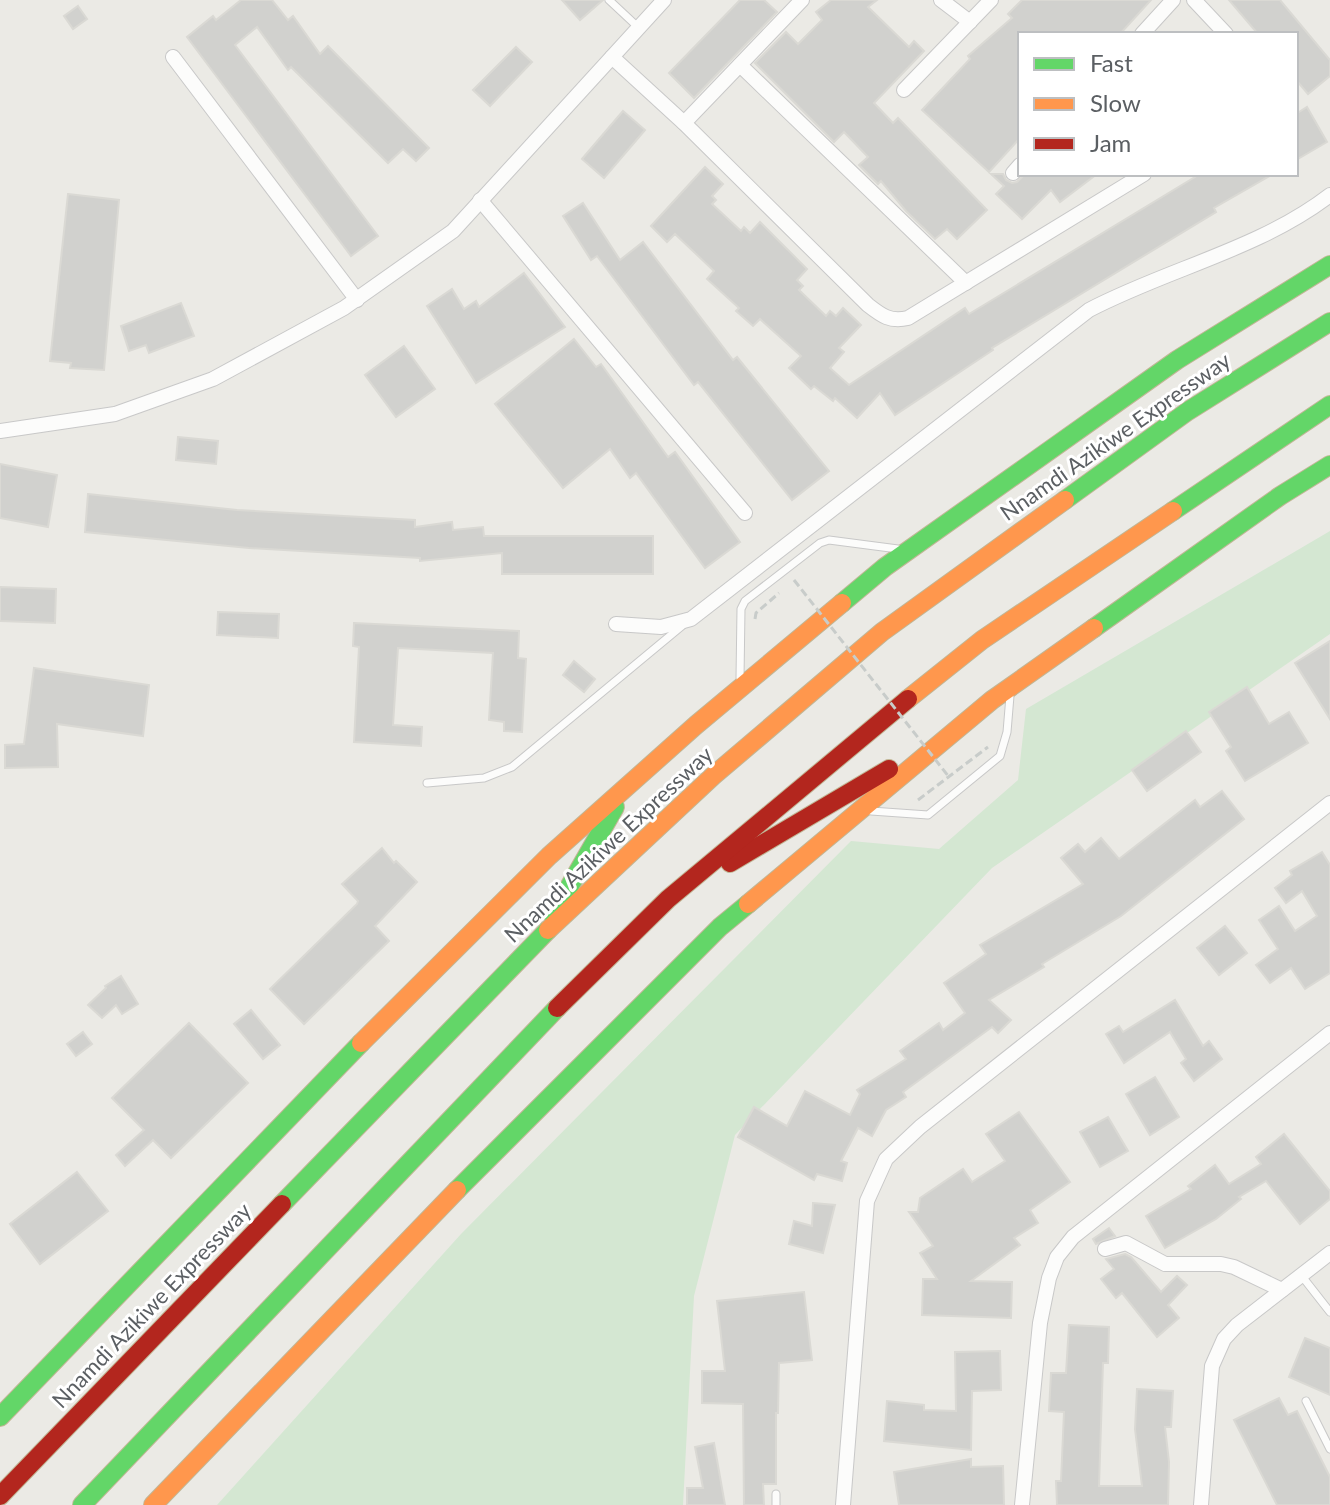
<svg xmlns="http://www.w3.org/2000/svg" width="1330" height="1505" viewBox="0 0 1330 1505" font-family="Lato,sans-serif">
  <style>
    .green { fill: #d4e7d2 }
    .building { fill: #d1d1ce; stroke: #dad9d4; stroke-width: 2 }
    .lines { fill: none; stroke-linecap: round; stroke-linejoin: round }
    .lane-casing { stroke: #c8c8c8; stroke-width: 9 }
    .street-casing { stroke: #c8c8c8; stroke-width: 16 }
    .fast-casing { stroke: #c1b695; stroke-width: 20 }
    .slow-casing { stroke: #c1b695; stroke-width: 20 }
    .jam-casing { stroke: #c1b695; stroke-width: 20 }
    .path { stroke: #c8ccca; stroke-width: 3; stroke-dasharray: 8 4; stroke-linecap: butt }
    .lane { stroke: #fcfcfb; stroke-width: 7 }
    .street { stroke: #fcfcfb; stroke-width: 14 }
    .fast { stroke: #63d668; stroke-width: 18 }
    .slow { stroke: #ff974d; stroke-width: 18 }
    .jam { stroke: #b3261e; stroke-width: 18 }
    .path-bridge { stroke: #c8ccca; stroke-width: 3; stroke-dasharray: 8 4; stroke-linecap: butt }
    .labels { text-anchor: middle; dominant-baseline: central; stroke-width: 6; stroke-linejoin: round; paint-order: stroke }
    .street-label { font-size: 22px; fill: #5b5f63; stroke: #fff }
  </style>
  <rect width="100%" height="100%" fill="#ebeae5"/>
  <path class="green" d="M1330 531V634L992 868 735 1135 694 1296 683 1505H217L461 1234 851 841 939 849 1018 780 1026 709Z"/>
  <g class="building">
    <path d="M241 0H272L288 20 293 16 320 54 328 46 429 148 416 161 403 149 388 163 291 67 288 70 257 27 235 45 378 236 351 256 187 37 213 16 216 20Z"/>
    <path d="M562 0H603L580 20Z"/>
    <path d="M740 0H764L777 12 694 98 669 73Z"/>
    <path d="M831 0H877L868 7 909 47 914 41 924 51 874 103 893 123 898 118 987 210 957 239 947 229 935 239 906 211 881 181 878 184 859 165 868 157 844 132 834 142 755 63 786 32 798 44 822 20 816 12Z"/>
    <path d="M1022 0H1151L1120 34H1020V138L989 172 922 110 970 59 968 56 1012 18 1008 14Z"/>
    <path d="M1229 0H1280L1330 60V76L1308 94 1296 80V34H1258Z"/>
    <path d="M78 6 87 19 73 29 64 16Z"/>
    <path d="M516 47 532 62 490 106 473 90Z"/>
    <path d="M1307 107 1327 142 1296 160V114Z"/>
    <path d="M623 111 645 130 604 178 582 159Z"/>
    <path d="M705 167 723 184 712 196 716 200 712 204 741 231 744 227 750 233 760 222 807 269 797 280 803 286 799 290 826 316 830 311 836 316 843 308 861 325 839 348 844 352 830 368 849 385 965 308 969 314 1200 174H1273L1214 208 1216 212 992 348 993 350 895 415 880 393 857 418 835 398 833 401 814 386 811 389 789 368 801 356 760 319 753 326 736 311 739 308 707 279 714 271 675 234 667 242 651 226Z"/>
    <path d="M991 174H1003L1006 180 1012 183 1017 182 1025 174H1097L1060 202 1051 190 1022 219 996 194 1004 186Z"/>
    <path d="M68 194 119 200 104 370 70 368 71 363 50 361Z"/>
    <path d="M583 203 620 260 643 242 733 360 737 357 829 471 792 500 698 382 694 385 597 256 591 260 563 216Z"/>
    <path d="M524 273 565 327 476 383 427 306 452 289 464 309 476 301 479 307Z"/>
    <path d="M181 303 194 336 149 353 146 345 129 351 121 326Z"/>
    <path d="M574 339 596 367 601 364 668 457 675 452 740 542 705 568 636 473 630 478 610 449 563 488 495 404Z"/>
    <path d="M404 346 435 389 396 417 365 375Z"/>
    <path d="M178 437 218 441 216 464 176 460Z"/>
    <path d="M0 464 57 475 48 527 0 518Z"/>
    <path d="M88 494 237 510 415 520V527L452 522 453 530 483 527 484 536H653V574H502V553L420 561V558L249 548 85 532Z"/>
    <path d="M0 587 56 589 55 623 0 621Z"/>
    <path d="M218 612 279 614 278 638 217 635Z"/>
    <path d="M354 623 519 631 518 658 526 659 522 732 504 731V722L489 720 493 653 398 648 393 725 422 727 421 746 354 742 359 647 353 646Z"/>
    <path d="M1330 641V719L1295 663Z"/>
    <path d="M574 661 595 679 584 692 563 675Z"/>
    <path d="M34 668 149 685 143 736 57 724 58 767 5 768V745L24 744Z"/>
    <path d="M1247 687 1269 724 1289 712 1308 743 1245 781 1226 751 1231 747 1209 712Z"/>
    <path d="M1186 731 1201 752 1147 791 1132 770Z"/>
    <path d="M1222 791 1244 819 1121 916 1042 964 1044 967 989 1000 1011 1020 998 1033 992 1027 903 1092 906 1097 886 1110 872 1136 858 1128 841 1161 847 1163 842 1181 817 1174 814 1180 738 1137 754 1107 787 1126 805 1091 850 1115 860 1094 857 1090 906 1059 900 1051 939 1023 943 1030 965 1013 944 983 986 954 980 945 1083 884 1061 858 1078 844 1085 852 1101 838 1119 859 1195 800 1200 807Z"/>
    <path d="M382 848 394 863 396 861 417 882 375 926 389 941 304 1024 270 989 357 904 358 901 342 884Z"/>
    <path d="M1322 852 1330 865V973L1305 989 1291 968 1270 983 1256 965 1278 949 1259 920 1279 906 1295 931 1317 916 1302 891 1286 903 1275 888 1292 875 1290 871Z"/>
    <path d="M1225 926 1247 953 1219 975 1197 948Z"/>
    <path d="M121 976 138 1004 122 1014 116 1005 102 1018 88 1005 106 988 105 986Z"/>
    <path d="M1175 1000 1203 1046 1209 1041 1222 1059 1194 1081 1181 1063 1186 1059 1170 1032 1124 1063 1106 1034 1119 1026 1123 1032Z"/>
    <path d="M251 1010 280 1045 263 1059 234 1024Z"/>
    <path d="M189 1023 248 1083 171 1158 153 1140 125 1166 116 1155 144 1130 112 1098Z"/>
    <path d="M83 1032 92 1044 76 1056 67 1044Z"/>
    <path d="M1155 1077 1179 1117 1150 1135 1126 1094Z"/>
    <path d="M1019 1112 1070 1182 1030 1210 1038 1223 1014 1238 1020 1245 971 1281 1012 1282 1011 1318 922 1315 923 1279H937L920 1253 933 1246 909 1212H918L920 1198 963 1169 972 1182 1005 1161 986 1134Z"/>
    <path d="M1108 1117 1128 1151 1100 1167 1080 1132Z"/>
    <path d="M1284 1134 1330 1191V1199L1300 1224 1266 1181 1239 1197 1241 1199 1216 1219 1165 1248 1146 1216 1191 1189 1188 1186 1215 1165 1229 1184 1261 1164 1256 1157Z"/>
    <path d="M77 1172 108 1211 40 1264 10 1224Z"/>
    <path d="M813 1203 835 1205 823 1253 789 1244 794 1221 812 1226Z"/>
    <path d="M1109 1228 1115 1236 1096 1244 1093 1239Z"/>
    <path d="M1125 1254 1131 1257 1161 1292 1177 1276 1187 1285 1168 1305 1179 1318 1157 1337 1122 1293 1116 1298 1101 1279 1114 1269 1106 1259Z"/>
    <path d="M804 1292 812 1360 779 1363 778 1413H776V1484H763L764 1505H744L743 1404 702 1403V1371H725L717 1301Z"/>
    <path d="M1069 1325 1109 1327 1108 1363H1103L1099 1486H1142L1135 1429 1137 1389 1173 1391 1171 1427H1165L1169 1462 1168 1505H1057L1056 1481H1061L1064 1412 1049 1411 1051 1373H1066Z"/>
    <path d="M1305 1338 1330 1348V1395L1289 1377Z"/>
    <path d="M1000 1351 1001 1390 972 1391 971 1450 884 1441 887 1401 924 1405V1410L956 1411 955 1352Z"/>
    <path d="M1279 1398 1288 1415 1297 1411 1330 1477V1505H1277L1234 1420Z"/>
    <path d="M714 1443 725 1505H687V1488H703L695 1447Z"/>
    <path d="M971 1459V1467L1003 1466 1004 1505H899L894 1472Z"/>
  </g>
  <g class="lines">
    <defs>
      <g id="lane">
        <path d="M609 0 639 28"/>
        <path d="M740 678 741 609 745 601 820 543 829 540 898 549"/>
        <path d="M427 783 484 778 512 767 683 625"/>
        <path d="M871 811 928 815 1000 756 1007 732 1010 696"/>
        <path d="M1301 1275 1330 1312"/>
        <path d="M1306 1401 1330 1449"/>
        <path d="M776 1494V1505"/>
      </g>
      <g id="street">
        <path d="M941 0 970 22"/>
        <path d="M1194 0 1226 34"/>
        <path d="M1142 34 1173 0"/>
        <path d="M173 57 357 300"/>
        <path d="M612 57 684 123 868 305C882 316 890 322 908 318L1144 174"/>
        <path d="M740 65 966 283"/>
        <path d="M904 90 991 0"/>
        <path d="M684 123 802 0"/>
        <path d="M1013 173 1020 165"/>
        <path d="M480 200 745 513"/>
        <path d="M0 431 115 414 213 379 344 308 453 231 664 0"/>
        <path d="M616 624 661 627 691 619 1089 310C1167 269 1260 249 1330 195"/>
        <path d="M1105 1249 1126 1243 1165 1264H1221L1234 1267 1282 1290"/>
        <path d="M843 1505 867 1201 886 1159 920 1127 1330 803"/>
        <path d="M1022 1505 1040 1323 1049 1278 1057 1257 1073 1237 1330 1033"/>
        <path d="M1201 1505 1212 1366 1224 1339 1237 1325 1330 1253"/>
      </g>
      <g id="fast">
        <path d="M1065 500 1188 411 1330 322"/>
        <path d="M1173 511 1330 405"/>
        <path d="M842 603 885 567 1177 360 1330 265"/>
        <path d="M1094 628 1280 496 1330 465"/>
        <path d="M553 915 615 807"/>
        <path d="M457 1190 720 927 748 904"/>
        <path d="M282 1204 548 930"/>
        <path d="M0 1417 361 1043"/>
        <path d="M82 1505 557 1008"/>
      </g>
      <g id="slow">
        <path d="M908 699 982 640 1173 511"/>
        <path d="M748 904 992 700 1094 628"/>
        <path d="M548 930 713 776 882 632 1065 500"/>
        <path d="M361 1043 549 856 696 725 842 603"/>
        <path d="M153 1505 457 1190"/>
      </g>
      <g id="jam">
        <path d="M730 863 889 769"/>
        <path d="M557 1008 668 899 908 699"/>
        <path d="M0 1496 282 1204"/>
      </g>
    </defs>
    <use href="#lane" class="lane-casing"/>
    <use href="#street" class="street-casing"/>
    <use href="#fast" class="fast-casing"/>
    <use href="#slow" class="slow-casing"/>
    <use href="#jam" class="jam-casing"/>
    <g class="path">
      <path d="M755 619 756 613 779 593"/>
      <path d="M918 800 988 747"/>
    </g>
    <use href="#lane" class="lane"/>
    <use href="#street" class="street"/>
    <use href="#fast" class="fast"/>
    <use href="#slow" class="slow"/>
    <use href="#jam" class="jam"/>
    <path class="path-bridge" d="M794 580 949 777"/>
  </g>
  <g class="labels">
    <g class="street-label">
      <text transform="translate(1115 436) rotate(-35)">Nnamdi Azikiwe Expressway</text>
      <text transform="translate(608 844) rotate(-43)">Nnamdi Azikiwe Expressway</text>
      <text transform="translate(151 1305) rotate(-46)">Nnamdi Azikiwe Expressway</text>
    </g>
  </g>
  <rect x="1018" y="32" width="280" height="144" fill="#ffffff" stroke="#bdbfc1" stroke-width="2"/>
  <rect x="1034" y="58" width="40" height="12" fill="#63d668" stroke="#bdbfc1" stroke-width="2"/>
  <text x="1090" y="72" font-size="24" fill="#5b5f63">Fast</text>
  <rect x="1034" y="98" width="40" height="12" fill="#ff974d" stroke="#bdbfc1" stroke-width="2"/>
  <text x="1090" y="112" font-size="24" fill="#5b5f63">Slow</text>
  <rect x="1034" y="138" width="40" height="12" fill="#b3261e" stroke="#bdbfc1" stroke-width="2"/>
  <text x="1090" y="152" font-size="24" fill="#5b5f63">Jam</text>
</svg>
